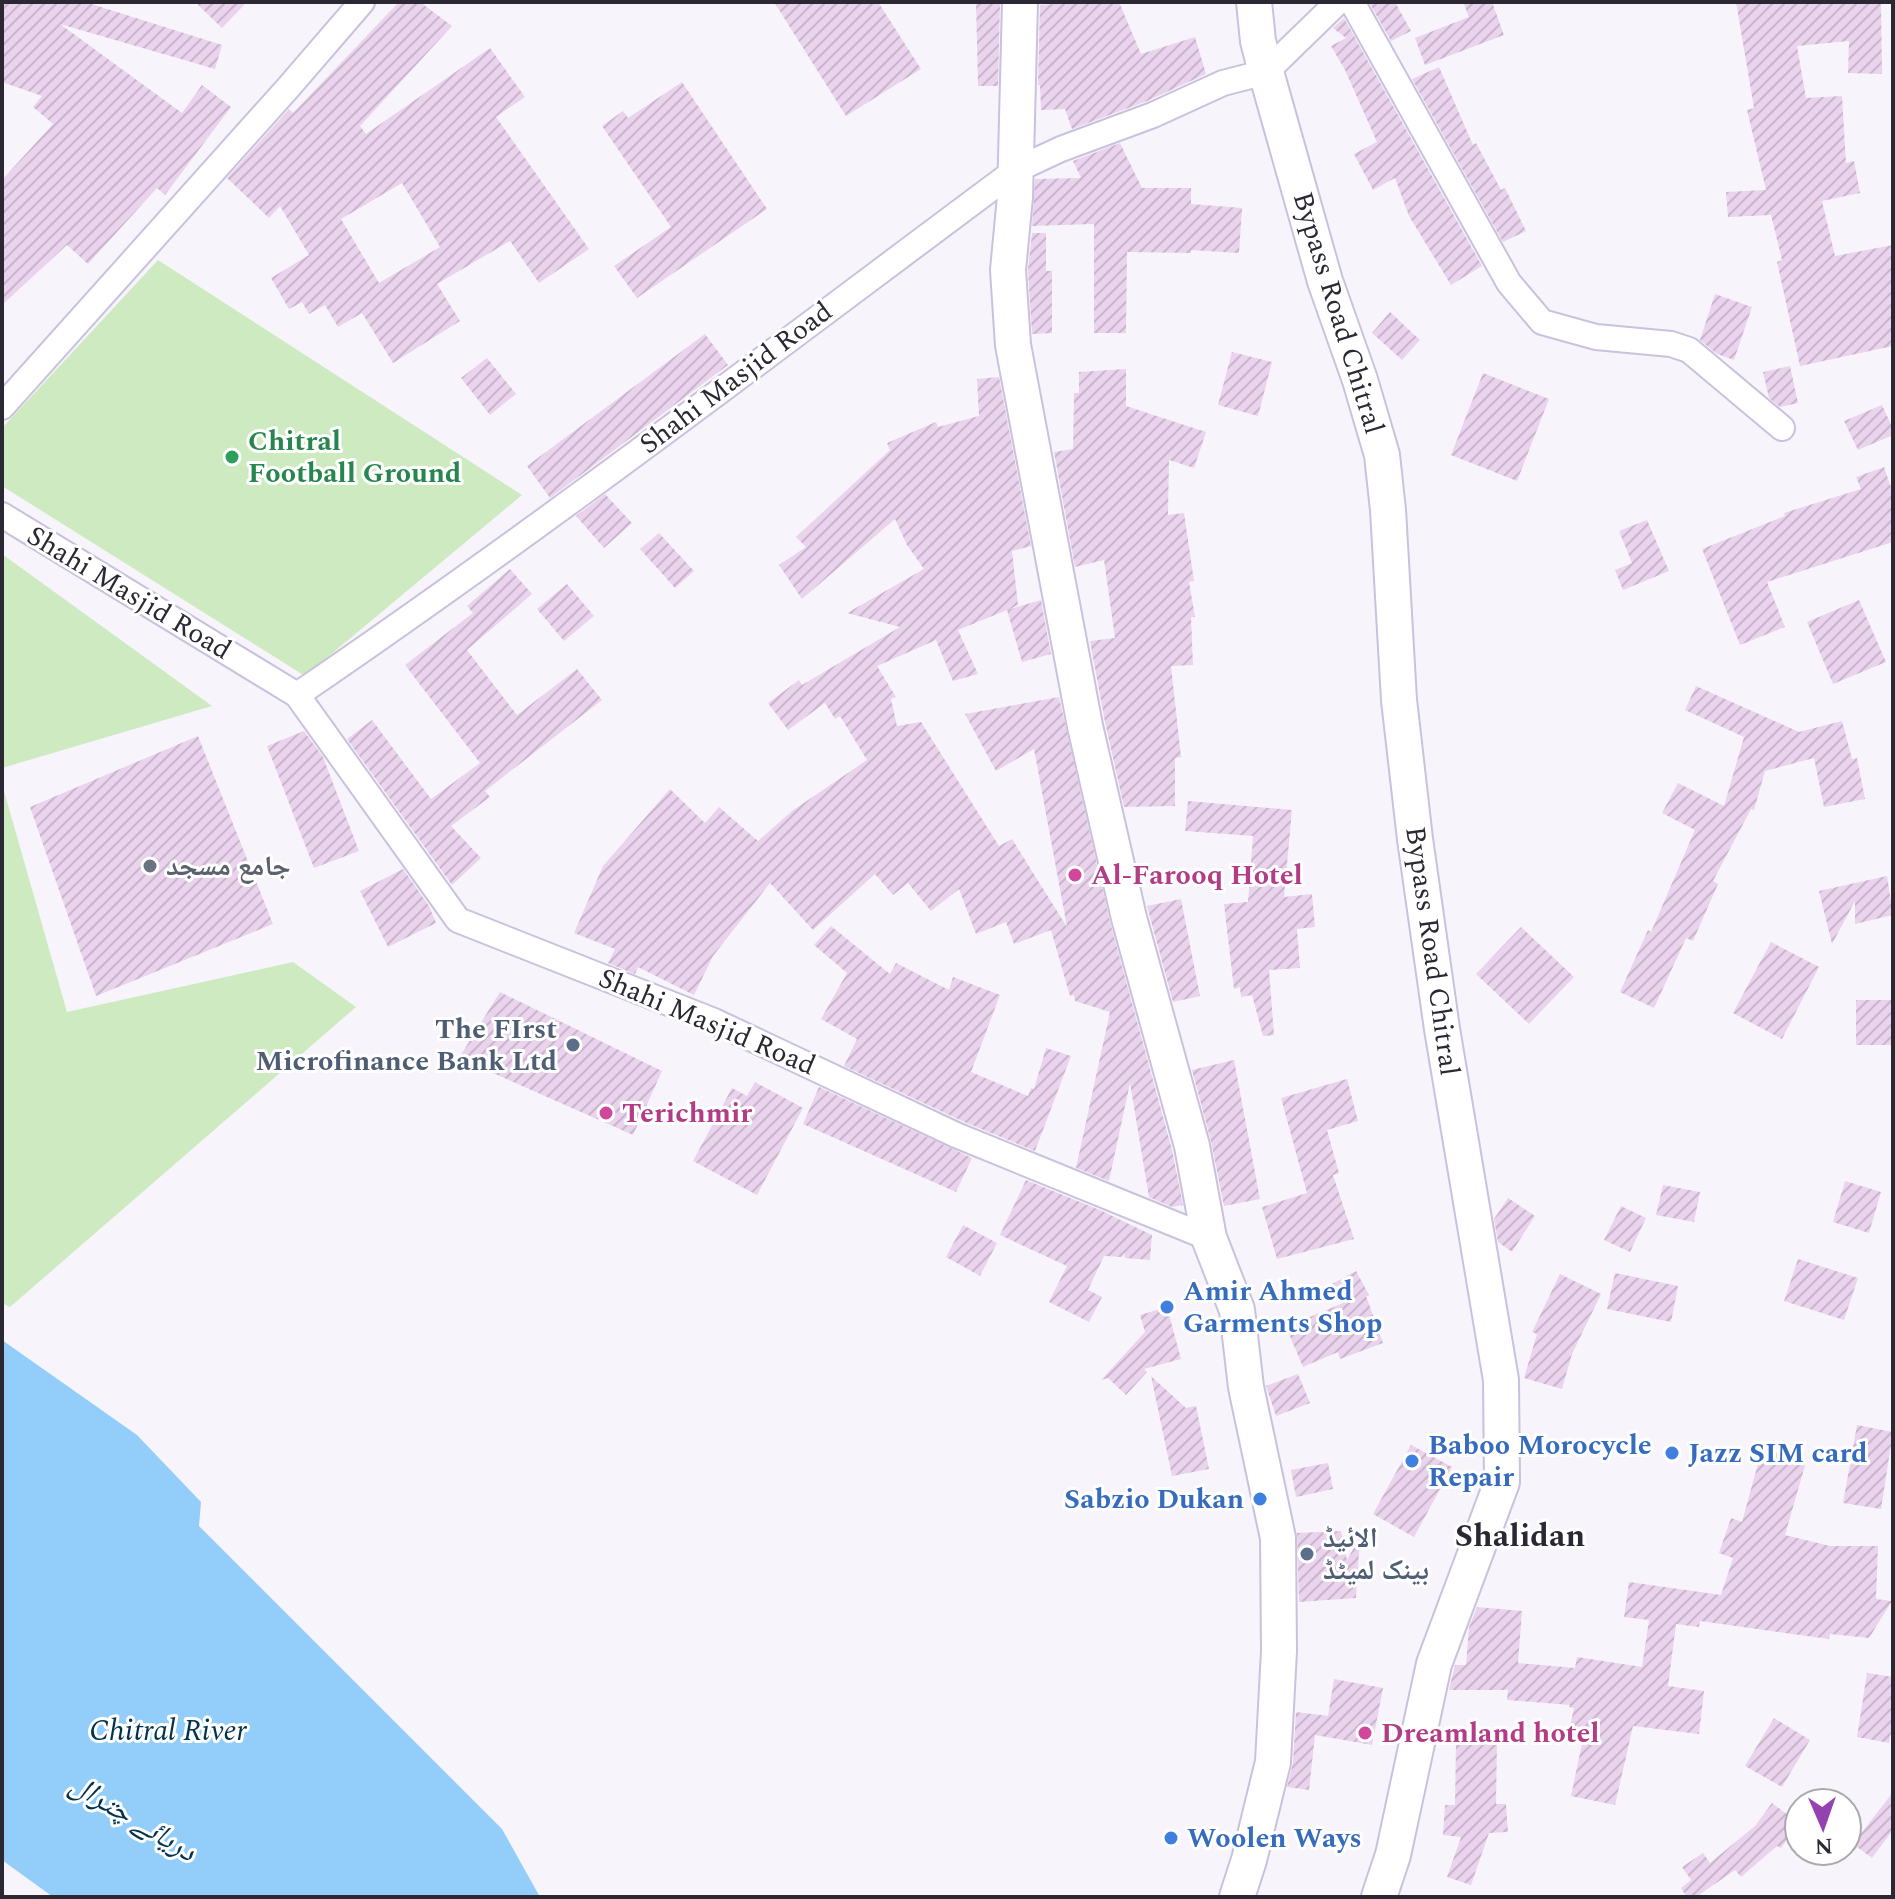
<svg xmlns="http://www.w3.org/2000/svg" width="1895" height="1899" viewBox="0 0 1895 1899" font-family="Spectral,'Noto Naskh Arabic',serif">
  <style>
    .green { fill: #ceeac1 }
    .water { fill: #93cefb }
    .building { fill: url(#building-hatch); fill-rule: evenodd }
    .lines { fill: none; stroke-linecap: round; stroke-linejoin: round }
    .street-casing { stroke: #cac1de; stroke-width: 28 }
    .secondary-casing { stroke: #cac1de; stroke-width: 38 }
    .street { stroke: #fff; stroke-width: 24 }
    .secondary { stroke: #fff; stroke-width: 34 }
    .leisure-dot { fill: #2e9e5b; stroke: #fff; stroke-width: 3 }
    .worship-dot { fill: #6b7280; stroke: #fff; stroke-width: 3 }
    .hotel-dot { fill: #d1479c; stroke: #fff; stroke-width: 3 }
    .service-dot { fill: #5c6f8a; stroke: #fff; stroke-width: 3 }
    .shop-dot { fill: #3f7fe0; stroke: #fff; stroke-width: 3 }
    .labels { text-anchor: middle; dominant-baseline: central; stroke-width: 6; stroke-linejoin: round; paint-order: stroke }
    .street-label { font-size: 28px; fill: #2b2833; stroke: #fff }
    .leisure-label { font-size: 28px; font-weight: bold; fill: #27864d; stroke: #fff; text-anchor: start }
    .worship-label { font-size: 28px; font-weight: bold; fill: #5b616d; stroke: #fff; text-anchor: start }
    .hotel-label { font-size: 28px; font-weight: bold; fill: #b23c85; stroke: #fff; text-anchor: start }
    .service-label { font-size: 28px; font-weight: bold; fill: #4e5e75; stroke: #fff; text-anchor: end }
    .shop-label { font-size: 28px; font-weight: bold; fill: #366cbe; stroke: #fff; text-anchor: start }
    .water-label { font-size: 30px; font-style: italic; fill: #01324f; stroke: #fff }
    .quarter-label { font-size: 32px; font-weight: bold; fill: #2b2833; stroke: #fff }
  </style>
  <defs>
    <pattern id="building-hatch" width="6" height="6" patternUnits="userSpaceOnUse" patternTransform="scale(2)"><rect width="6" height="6" fill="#ead3ed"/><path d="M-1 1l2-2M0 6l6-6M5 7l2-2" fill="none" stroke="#c9b5cc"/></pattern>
  </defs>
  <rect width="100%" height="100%" fill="#f7f5fb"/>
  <g class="green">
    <path d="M158 260 522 495 305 676 2 486V428Z"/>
    <path d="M2 554 212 706 2 768Z"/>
    <path d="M2 784 67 1012 293 962 356 1007 10 1307 2 1303Z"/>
  </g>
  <path class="water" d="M2 1340 137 1435 201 1502 199 1526 502 1829 540 1897H53L2 1860Z"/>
  <g class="building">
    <path d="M2 2H85L222 45 215 69 60 24 182 113 202 85 231 107 165 195 157 188 88 264 67 245 2 305V180L53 124 33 107 42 96 2 82Z"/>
    <path d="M195 2H247L222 28Z"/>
    <path d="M399 2H420L452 26 360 126 366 134 490 48 525 97 496 117 589 249 539 283 510 241 437 284 460 321 393 363 362 313 338 327 325 305 309 314 302 302 289 309 271 278 309 255 280 206 269 218 227 178 289 109 293 113ZM402 183 440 247 379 283 341 219Z"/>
    <path d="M774 2H878L921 69 846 116Z"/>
    <path d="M976 2H1000L998 86H978Z"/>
    <path d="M1082 2H1119L1141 54 1195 37 1206 74 1147 101 1072 129 1065 109 1041 110 1040 85H1038L1040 5Z"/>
    <path d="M1369 2H1395L1411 31 1391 41Z"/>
    <path d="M1463 2H1492L1504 35 1425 65 1415 38 1469 17Z"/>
    <path d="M1736 2H1881L1882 74 1848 73 1849 41 1797 46 1806 98 1842 96 1846 163 1854 161 1860 193 1822 201 1835 256 1893 245V346L1800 366 1777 262 1782 260 1771 215 1728 217 1726 192 1766 190 1747 110 1754 108Z"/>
    <path d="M1344 18 1482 266 1451 285 1409 216 1395 178 1373 190 1354 154 1377 142 1345 70 1331 46 1346 38 1333 28Z"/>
    <path d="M1439 67 1473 145 1476 143 1501 190 1505 188 1526 231 1503 242 1412 79Z"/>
    <path d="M682 82 767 209 637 298 614 266 671 227 602 126 623 111 628 118Z"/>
    <path d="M1120 143 1142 188H1191V204L1242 208 1239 253 1191 250V253L1127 252 1126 333H1094V224L1032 226 1035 179 1081 178 1073 161Z"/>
    <path d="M1032 233H1046V271H1052V333L1032 334 1028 270Z"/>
    <path d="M1715 294 1752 307 1734 360 1717 354 1700 340Z"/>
    <path d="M1390 312 1420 340 1402 360 1372 333Z"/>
    <path d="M705 334 728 365 550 498 527 466Z"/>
    <path d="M1232 352 1272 362 1258 416 1218 405Z"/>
    <path d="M487 358 516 394 490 415 461 378Z"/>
    <path d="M1790 366 1798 403 1780 407 1769 398 1763 372Z"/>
    <path d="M1126 369V406L1206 432 1194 468 1169 460 1168 515 1184 513 1194 581 1189 582 1195 617H1191L1193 665 1171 666 1181 757 1175 758V806L1124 807 1105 722 1090 641 1115 638 1104 560 1075 567 1054 452 1073 449 1074 393H1079V372Z"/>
    <path d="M1483 373 1549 399 1517 481 1451 455Z"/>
    <path d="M999 377 1031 546 1012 551 1018 605 1010 609 1041 600 1051 654 1022 662 1007 610 958 630 978 674 953 681 936 640 877 666 896 697 891 699 897 726 921 722 999 846 1012 839 1067 927 1034 749 996 771 965 714 1059 697 1110 922 1172 1150 1183 1205 1172 1207 1149 1197 1130 1083 1109 1181 1076 1168 1110 1012 1075 1001 1074 995 1070 996 1051 930 1014 944 1006 922 976 934 959 889 931 911 908 883 893 895 875 874 813 930 770 883 713 956 694 995 638 967 635 974 608 963 615 949 574 933 603 866 670 789 705 823 719 807 758 841 792 811 867 760 840 716 835 719 825 703 788 730 768 703 799 680 802 685 900 627 847 613 924 569 907 545 895 519 802 599 779 565 806 547 796 537 890 450 887 443 936 422 938 427 979 416 977 379Z"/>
    <path d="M1882 405 1893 429V435L1858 450 1844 421Z"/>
    <path d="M1884 467 1893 493V542L1767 582 1785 627 1740 645 1702 549 1785 516 1784 513 1861 489 1856 477Z"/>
    <path d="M605 494 632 523 604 548 576 516Z"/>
    <path d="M1647 520 1669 571 1623 590 1615 570 1632 563 1619 531Z"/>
    <path d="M659 533 694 571 675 588 640 549Z"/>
    <path d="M510 569 532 594 467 650 517 715 577 669 602 700 485 791 490 797 451 826 481 858 452 885 347 739 372 720 431 799 480 763 405 665 473 613 467 606Z"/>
    <path d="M567 584 594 616 564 641 537 609Z"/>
    <path d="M1859 600 1886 662 1833 684 1807 622Z"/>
    <path d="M1696 686 1799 732 1842 721 1852 759 1857 758 1865 799 1824 807 1814 758 1765 771 1754 810 1751 809 1713 881 1718 884 1693 941 1686 938 1654 1008 1620 992 1648 930 1651 932 1695 830 1662 813 1678 783 1724 806 1744 737 1685 710Z"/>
    <path d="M304 731 323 757 359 851 314 868 267 746Z"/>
    <path d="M198 736 273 924 96 996 30 807Z"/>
    <path d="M1188 801 1292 810 1284 897 1312 894 1315 927 1297 929 1300 968 1269 970 1274 1035 1263 1036 1252 995 1241 997 1240 987 1234 989 1224 904 1248 902 1253 836 1185 831Z"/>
    <path d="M403 869 429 906 436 923 388 947 360 891Z"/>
    <path d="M1887 876 1893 915 1855 924V901L1832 944 1819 891Z"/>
    <path d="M1181 899 1200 996 1173 1002 1147 906Z"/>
    <path d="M831 926 890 974 896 963 949 990 953 977 1000 995 971 1072 1028 1096 1031 1088 1034 1089 1046 1048 1071 1056 1035 1151 962 1121 844 1066 857 1039 821 1019 847 973 814 945Z"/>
    <path d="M1521 927 1574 977 1529 1024 1476 974Z"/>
    <path d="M1771 942 1819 967 1782 1039 1733 1013Z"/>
    <path d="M500 992 662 1071 633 1135 459 1058Z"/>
    <rect x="1856" y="1000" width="36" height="45"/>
    <path d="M1234 1060 1260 1199 1224 1206 1211 1141 1192 1070Z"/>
    <path d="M1347 1079 1358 1121 1327 1130 1339 1173 1333 1175 1354 1239 1277 1259 1262 1207 1307 1193 1281 1098Z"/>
    <path d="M755 1082 803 1108 757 1195 693 1161 732 1088 747 1096Z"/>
    <path d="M819 1087 972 1158 956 1192 803 1124Z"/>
    <path d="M1026 1180 1102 1211 1152 1235 1150 1260 1125 1258 1124 1253 1122 1257 1104 1256 1088 1290 1102 1297 1089 1322 1049 1302 1067 1266 1000 1235Z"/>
    <path d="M1845 1181 1881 1192 1869 1233 1833 1222Z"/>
    <path d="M1663 1185 1700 1192 1694 1222 1656 1215Z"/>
    <path d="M1508 1198 1535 1216 1512 1252 1498 1242 1494 1219Z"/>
    <path d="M1621 1206 1646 1218 1630 1252 1604 1240Z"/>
    <path d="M963 1225 997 1243 980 1276 946 1257Z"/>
    <path d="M1798 1259 1858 1278 1844 1320 1784 1301Z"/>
    <path d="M1356 1271 1369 1295 1366 1296 1383 1343 1340 1359 1338 1352 1303 1367 1286 1327 1343 1303 1332 1284Z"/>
    <path d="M1615 1273 1678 1286 1671 1322 1607 1309Z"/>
    <path d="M1560 1274 1601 1294 1572 1354 1562 1389 1524 1378 1537 1334 1532 1332Z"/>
    <path d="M1167 1307 1181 1359 1144 1369 1147 1372 1126 1395 1108 1378 1101 1380 1145 1332 1140 1315Z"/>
    <path d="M1298 1374 1310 1403 1276 1416 1266 1386Z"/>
    <path d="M1151 1376 1186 1408 1196 1406 1209 1469 1172 1476Z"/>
    <path d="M1857 1425 1893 1432 1881 1509 1843 1503Z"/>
    <path d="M1411 1445 1452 1467 1414 1537 1373 1514Z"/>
    <path d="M1762 1449 1806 1462 1785 1535 1830 1546H1878L1876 1599 1892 1601 1869 1638 1830 1634 1829 1639 1700 1621 1699 1627 1676 1624 1668 1686 1704 1691 1699 1734 1633 1726 1615 1805 1571 1796 1583 1739 1568 1736 1574 1708 1569 1707 1570 1705 1507 1700 1508 1690H1449L1455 1665H1466L1469 1627 1477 1607 1522 1611 1518 1663 1575 1668 1577 1657 1642 1667 1649 1620 1624 1617 1629 1582 1721 1595 1733 1558 1719 1553 1731 1518 1742 1522Z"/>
    <path d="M1328 1463 1333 1489 1296 1497 1291 1470Z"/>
    <path d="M1341 1531 1347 1560 1360 1537 1356 1598 1299 1602 1297 1533Z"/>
    <path d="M1867 1673 1893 1677V1722L1889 1743 1857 1737Z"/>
    <path d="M1334 1679 1383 1688 1372 1745 1315 1735 1309 1790 1287 1787 1293 1763 1296 1712 1328 1716Z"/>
    <path d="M1774 1718 1810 1740 1782 1787 1745 1766Z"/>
    <path d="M1456 1743H1497L1496 1804H1506L1508 1832 1489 1833 1471 1885 1447 1877 1461 1837 1443 1835 1445 1805H1455Z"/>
    <path d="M1893 1792V1830L1872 1858 1853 1844Z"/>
    <path d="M1772 1803 1799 1823 1781 1848 1777 1846 1741 1877 1735 1870 1696 1897H1687L1681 1888 1691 1880 1682 1867 1703 1853 1710 1863 1755 1826Z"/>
  </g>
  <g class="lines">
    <defs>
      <g id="street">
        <path d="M1352 2 1509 283 1542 322 1596 337 1671 344 1689 350 1782 428"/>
        <path d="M2 407 287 89 362 2"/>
        <path d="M2 515 297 695 458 920 714 1021 956 1135 1209 1238"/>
        <path d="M297 695C542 528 778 347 1016 170L1061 149 1153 115 1223 83 1266 72 1338 2"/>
      </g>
      <g id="secondary">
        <path d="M1020 2 1015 197 1008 270 1013 345 1085 726 1129 918 1192 1146 1209 1238 1237 1310 1246 1387 1278 1538 1279 1651 1273 1762 1249 1860 1237 1897"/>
        <path d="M1254 2 1258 41 1266 72 1325 281 1360 380 1382 455 1388 510 1399 700 1415 839 1442 1029 1501 1380 1502 1482 1434 1664 1393 1855 1379 1897"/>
      </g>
    </defs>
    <use href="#street" class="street-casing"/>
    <use href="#secondary" class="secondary-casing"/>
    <use href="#street" class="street"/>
    <use href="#secondary" class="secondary"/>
  </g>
  <circle class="leisure-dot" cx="232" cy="457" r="8"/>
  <circle class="worship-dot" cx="150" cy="866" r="8"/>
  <g class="hotel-dot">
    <circle cx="1075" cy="875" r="8"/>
    <circle cx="606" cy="1113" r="8"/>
    <circle cx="1365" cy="1733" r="8"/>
  </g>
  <g class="service-dot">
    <circle cx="573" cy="1045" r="8"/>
    <circle cx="1307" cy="1554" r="8"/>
  </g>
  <g class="shop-dot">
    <circle cx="1167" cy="1307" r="8"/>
    <circle cx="1672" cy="1453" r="8"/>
    <circle cx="1412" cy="1461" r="8"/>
    <circle cx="1260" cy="1499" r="8"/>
    <circle cx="1171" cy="1838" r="8"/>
  </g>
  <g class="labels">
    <g class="street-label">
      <text transform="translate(1338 313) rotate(73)">Bypass Road Chitral</text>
      <text transform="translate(736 378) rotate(-37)">Shahi Masjid Road</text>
      <text transform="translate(129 593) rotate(31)">Shahi Masjid Road</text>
      <text transform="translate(1432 951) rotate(82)">Bypass Road Chitral</text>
      <text transform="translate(707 1022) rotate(23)">Shahi Masjid Road</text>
    </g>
    <g class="leisure-label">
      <text x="248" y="441">Chitral<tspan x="248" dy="32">Football Ground</tspan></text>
    </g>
    <g class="worship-label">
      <text x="166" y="866">جامع مسجد</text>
    </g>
    <g class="hotel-label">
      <text x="1091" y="875">Al-Farooq Hotel</text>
      <text x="622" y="1113">Terichmir</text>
      <text x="1381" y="1733">Dreamland hotel</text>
    </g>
    <g class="service-label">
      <text x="557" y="1029">The FIrst<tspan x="557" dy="32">Microfinance Bank Ltd</tspan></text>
      <text x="1323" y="1538" text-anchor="start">الائیڈ<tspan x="1323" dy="32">بینک لمیٹڈ</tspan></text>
    </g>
    <g class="shop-label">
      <text x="1183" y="1291">Amir Ahmed<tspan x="1183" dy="32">Garments Shop</tspan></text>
      <text x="1428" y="1445">Baboo Morocycle<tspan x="1428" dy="32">Repair</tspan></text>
      <text x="1688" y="1453">Jazz SIM card</text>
      <text x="1244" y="1499" text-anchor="end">Sabzio Dukan</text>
      <text x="1187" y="1838">Woolen Ways</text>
    </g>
    <g class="water-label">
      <text x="168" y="1731">Chitral River</text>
      <text transform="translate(133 1818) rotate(31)">دریائے چترال</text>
    </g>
    <g class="quarter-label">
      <text x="1520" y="1536">Shalidan</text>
    </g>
  </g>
  <rect width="1895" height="1899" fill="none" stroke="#2b2833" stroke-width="8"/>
  <g transform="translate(1823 1827) rotate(178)"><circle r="38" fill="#ffffff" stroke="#aaa9ad" stroke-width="2"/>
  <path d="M0-6L14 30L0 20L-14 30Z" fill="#9542b1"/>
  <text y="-12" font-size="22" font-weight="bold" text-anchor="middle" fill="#2b2833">N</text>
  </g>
</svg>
